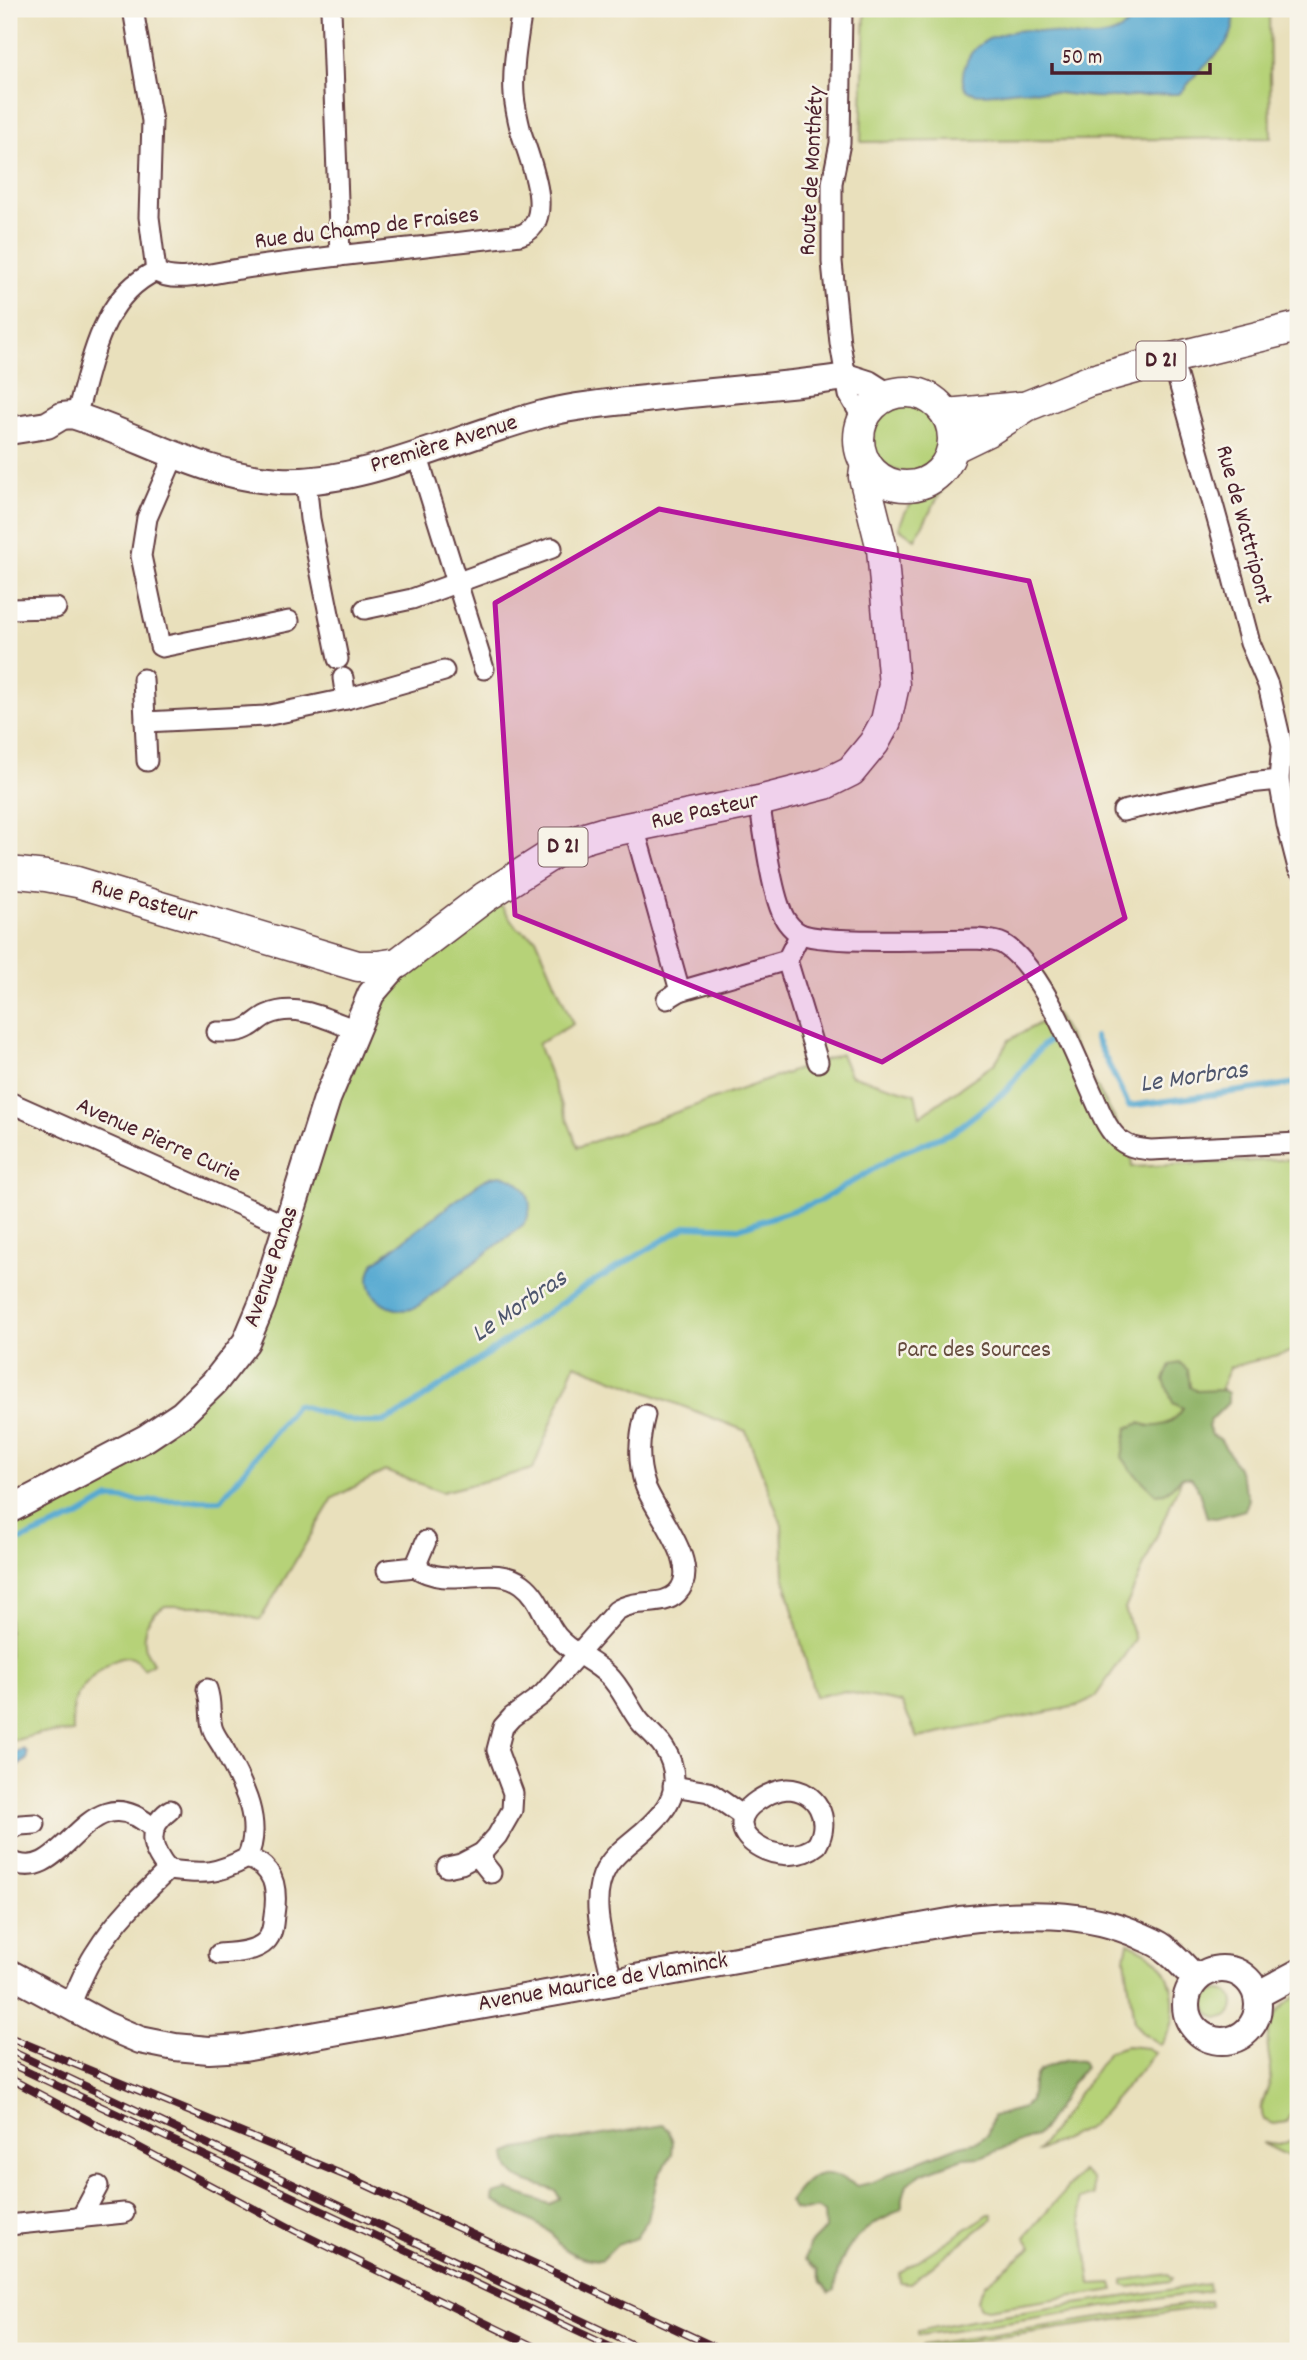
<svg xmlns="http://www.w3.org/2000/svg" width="1307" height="2360" viewBox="0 0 1307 2360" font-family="Dekko,sans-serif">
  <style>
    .green { fill: #b6d278; stroke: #807852; stroke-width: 2 }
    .forest { fill: #90b468; stroke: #6d6a4a; stroke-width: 2 }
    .water { fill: #55a9d1; stroke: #50647e; stroke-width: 2 }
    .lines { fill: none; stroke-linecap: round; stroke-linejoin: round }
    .stream { stroke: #55a9d1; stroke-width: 6 }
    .street-casing { stroke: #623c41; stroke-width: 23 }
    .secondary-casing { stroke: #623c41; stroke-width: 30 }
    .primary-casing { stroke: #623c41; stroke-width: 33 }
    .street { stroke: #fff; stroke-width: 19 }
    .secondary { stroke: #fff; stroke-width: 26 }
    .primary { stroke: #fff; stroke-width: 30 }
    .rail-casing { stroke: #4a1f2b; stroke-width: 8 }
    .rail { stroke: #f7f3e8; stroke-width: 5; stroke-dasharray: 16; stroke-linecap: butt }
    .marked { fill: #b5179e; fill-opacity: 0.2; stroke: #b5179e; stroke-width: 5; stroke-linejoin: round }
    .labels { text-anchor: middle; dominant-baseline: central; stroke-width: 5; stroke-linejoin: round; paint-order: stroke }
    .shield { fill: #f7f3e8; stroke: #7e5f64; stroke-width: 2 }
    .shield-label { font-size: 23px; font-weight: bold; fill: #4a1f2b }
    .street-label { font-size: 24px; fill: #4a1f2b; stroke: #f7f3e8 }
    .park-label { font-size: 24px; fill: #654c3e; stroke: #f7f3e8 }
    .water-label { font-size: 26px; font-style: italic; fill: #4e566d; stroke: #f7f3e8 }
  </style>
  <rect width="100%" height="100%" fill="#f7f3e8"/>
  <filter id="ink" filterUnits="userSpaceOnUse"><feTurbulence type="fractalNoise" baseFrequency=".0143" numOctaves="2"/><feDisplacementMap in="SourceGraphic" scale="14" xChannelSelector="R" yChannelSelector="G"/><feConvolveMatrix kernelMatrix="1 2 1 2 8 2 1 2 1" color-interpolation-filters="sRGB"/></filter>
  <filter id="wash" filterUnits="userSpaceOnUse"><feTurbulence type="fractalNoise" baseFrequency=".00686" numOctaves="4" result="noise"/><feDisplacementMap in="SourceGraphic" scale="28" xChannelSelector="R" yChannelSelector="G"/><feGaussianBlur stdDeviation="1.57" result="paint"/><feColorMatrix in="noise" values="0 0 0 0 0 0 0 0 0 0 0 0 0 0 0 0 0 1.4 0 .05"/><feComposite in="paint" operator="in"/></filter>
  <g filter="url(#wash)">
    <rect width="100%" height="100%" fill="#e9e0bc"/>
    <g class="green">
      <path d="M865 9H1269L1271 138 861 142Z"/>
      <circle cx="906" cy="439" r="33"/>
      <path d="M938 490H942L915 539 899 528C907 503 913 498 938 490Z"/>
      <path d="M485 897 501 905 517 928 536 938 573 1024 538 1044 578 1147 841 1054 850 1075 915 1094 920 1116 995 1063 1009 1040 1056 1014 1130 1146 1132 1167 1298 1159V1350L1230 1367 1125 1609 1135 1640 1095 1697 1077 1706 918 1738 902 1703 842 1691 815 1697 784 1576 782 1525 746 1431 575 1364 533 1469 442 1492 385 1471 333 1498 260 1620 215 1606H165L154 1614 146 1626 144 1635 146 1651 153 1663 144 1669C141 1665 137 1660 132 1658 115 1652 82 1684 76 1698 71 1709 73 1720 73 1732L42 1733 9 1742V1510L146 1438 246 1342 371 994Z"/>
      <path d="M1128 1943C1136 1947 1146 1951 1153 1957 1178 1978 1179 2020 1161 2045L1142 2033 1134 2022 1125 1958Z"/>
      <circle cx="1220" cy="2004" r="14"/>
      <path d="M1298 1995V2084L1296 2089 1298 2102 1286 2122 1274 2124 1264 2120C1257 2105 1268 2093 1271 2078 1272 2068 1269 2060 1268 2050 1265 2026 1278 2007 1298 1995Z"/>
      <path d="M1127 2046 1147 2048 1155 2053 1099 2118 1086 2129 1038 2151 1109 2051Z"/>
      <path d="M1298 2138V2161L1262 2143 1279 2145Z"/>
      <path d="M1082 2171 1092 2179 1094 2196 1079 2199 1091 2284 1112 2283 1114 2290 988 2309 979 2307 977 2300 985 2284 1032 2247 1025 2237Z"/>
      <path d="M989 2214H992L993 2218 910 2283 900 2282 899 2273Z"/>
      <path d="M1168 2274 1173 2278 1171 2281 1129 2287 1124 2285V2280Z"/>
      <path d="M1208 2284 1209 2291 921 2335 918 2334V2331L970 2320Z"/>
      <path d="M1210 2301 1211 2306 920 2349 923 2345Z"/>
    </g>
    <g class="forest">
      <path d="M1180 1363 1188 1370 1190 1387 1197 1391 1223 1390 1228 1393V1403L1210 1421 1208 1427 1212 1435 1220 1439 1237 1466 1249 1499 1245 1510 1216 1518 1207 1517 1197 1486 1191 1478 1182 1477 1165 1493 1156 1494 1132 1471 1122 1457 1127 1428 1140 1423C1156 1431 1175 1423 1183 1408L1173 1403 1164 1380 1170 1365Z"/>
      <path d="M1068 2060 1082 2061 1085 2067 1072 2083 1046 2125 1036 2136 980 2157 964 2158 923 2173 907 2184 903 2198V2207C894 2215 884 2218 874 2224 851 2238 836 2263 835 2290L830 2293 821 2282 818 2270 805 2259 809 2245 825 2229 824 2213 817 2208 805 2211 795 2210 789 2202C811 2170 825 2166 857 2186L874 2182 902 2168 960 2145 979 2141 987 2135 993 2116 1023 2108 1030 2101C1033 2068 1039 2069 1068 2060Z"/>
      <path d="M663 2125 668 2129 673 2142 672 2155 658 2176 648 2219 636 2238 617 2245 602 2260C580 2259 559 2252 550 2231L493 2201 494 2194 508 2190 550 2204 560 2199 556 2191C533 2181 508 2185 506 2154L518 2149Z"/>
    </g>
    <g class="water">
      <path d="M1140 9H1234C1237 42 1218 52 1197 73 1191 80 1186 88 1179 94 1150 93 1122 99 1093 97 1070 96 1047 90 1024 90 1004 89 954 109 964 69 967 58 972 49 982 43 994 35 1013 30 1028 30 1066 32 1116 54 1140 9Z"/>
      <path d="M500 1175C525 1179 539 1204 523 1225L415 1308C387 1317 357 1290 374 1263L480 1182 490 1177Z"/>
      <path d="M23 1749 27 1752V1759L9 1773V1756Z"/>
    </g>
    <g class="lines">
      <g class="stream">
        <path d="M1095 1037 1129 1106 1298 1083"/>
        <path d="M9 1545 77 1517 109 1498 141 1501 221 1500 296 1405 357 1422H383L403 1412 586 1286 687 1226 741 1228 820 1201 902 1152 953 1132 1006 1091 1030 1060 1044 1044 1054 1038"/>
      </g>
    </g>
  </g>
  <g filter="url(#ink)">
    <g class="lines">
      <defs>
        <g id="street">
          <path d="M133 9 152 121 149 217 156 271"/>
          <path d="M331 9 340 256"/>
          <path d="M842 9 840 143 832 183V262L840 343 849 395 863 419"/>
          <path d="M1172 358 1221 533 1250 643 1268 685 1282 745 1279 780 1287 825 1298 868"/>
          <path d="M76 416C92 363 100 297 156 271 172 285 218 272 239 269 332 255 426 247 520 235 558 223 529 158 521 132 518 120 515 108 514 95 512 66 518 37 522 9"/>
          <path d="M417 454 484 669"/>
          <path d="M174 456 147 518 141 556 160 646 162 647 289 621"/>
          <path d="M306 481 310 519 338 659"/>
          <path d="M9 609 56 608"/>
          <path d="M365 609 412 599 552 548"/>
          <path d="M343 678 346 699"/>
          <path d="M143 679 147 761"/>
          <path d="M145 722 265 716 346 699 444 671"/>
          <path d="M759 801C764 829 772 902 787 922 790 926 795 931 799 933 820 945 946 939 977 939 986 940 995 940 1003 944 1041 966 1075 1055 1093 1095 1100 1110 1107 1131 1121 1141 1130 1148 1141 1149 1151 1150L1298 1143"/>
          <path d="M1123 811 1249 783 1279 780"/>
          <path d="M634 827 680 991"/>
          <path d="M787 960 818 1062"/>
          <path d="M667 999 680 991 787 960 800 934"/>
          <path d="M217 1032C228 1032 239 1033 249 1027 255 1024 260 1018 267 1015 297 1002 327 1019 355 1030"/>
          <path d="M9 1102 287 1226"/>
          <path d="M415 1567C450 1591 492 1562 522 1584 541 1598 543 1619 557 1636 571 1653 593 1660 608 1675 620 1686 628 1705 638 1719 643 1726 650 1731 656 1738 670 1752 677 1772 673 1791 669 1807 657 1819 645 1830 633 1841 616 1852 607 1867 587 1899 605 1946 612 1981"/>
          <path d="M387 1570 415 1567 426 1541"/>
          <path d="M673 1786 709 1792 742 1815"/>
          <path d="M787 1789C817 1790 832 1819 817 1845 782 1874 711 1832 757 1801 766 1795 776 1790 787 1789Z"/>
          <path d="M9 1830 20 1825 35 1824"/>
          <path d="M482 1853 483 1863 491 1873"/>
          <path d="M9 1860C65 1892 85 1768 153 1828"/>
          <path d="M447 1867 461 1864 482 1853 497 1836 512 1810 513 1793 497 1750 503 1727 512 1717 542 1695 616 1611C637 1597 662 1608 677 1593 704 1566 654 1512 645 1485 637 1461 639 1439 645 1415"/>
          <path d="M168 1870C203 1874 215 1875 247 1858 264 1822 242 1783 225 1751 221 1743 214 1735 212 1727 209 1715 212 1703 207 1689"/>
          <path d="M219 1954C233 1953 256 1952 266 1941 273 1934 273 1924 274 1915 278 1890 275 1866 247 1858"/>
          <path d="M70 2006C78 1987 85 1968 96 1952 115 1921 142 1895 168 1870 150 1848 145 1829 170 1810"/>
          <path d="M81 2218 98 2186"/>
          <path d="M9 2225 124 2213"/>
        </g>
        <g id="secondary">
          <path d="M9 431 47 425 62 416 72 415C144 437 201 476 279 481 365 486 466 432 551 412 581 405 614 402 645 399 712 391 779 387 846 377L868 384 887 396"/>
          <path d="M9 1510 146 1438 182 1414 214 1383 246 1342 262 1304 327 1099 371 994 398 963"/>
          <circle cx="1222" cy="2005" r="36"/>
          <path d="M9 1973 105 2025 140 2040 175 2047 209 2050 244 2048 960 1920C1021 1913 1085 1910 1141 1936 1149 1940 1159 1943 1165 1949 1176 1957 1186 1969 1196 1979"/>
          <path d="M1257 1995 1298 1973"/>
        </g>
        <g id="primary">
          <circle cx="906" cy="439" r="47"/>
          <path d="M947 414 1020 407"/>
          <path d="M953 448 990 430 1027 406 1089 381 1172 358 1298 327"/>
          <path d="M9 872 46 876 77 882 358 966H378L398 963 485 897 567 845 582 839 602 833 759 801 825 784 851 771 874 743 886 721 894 685 882 549 864 477 866 463"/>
        </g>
      </defs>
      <use href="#street" class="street-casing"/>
      <use href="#secondary" class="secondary-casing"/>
      <use href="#primary" class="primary-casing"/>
      <use href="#street" class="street"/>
      <use href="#secondary" class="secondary"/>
      <use href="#primary" class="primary"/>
      <defs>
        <g id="rail">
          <path d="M9 2037 351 2178 723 2351"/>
          <path d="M9 2050 646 2351"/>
          <path d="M9 2063 619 2351"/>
          <path d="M9 2078 296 2231 543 2351"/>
        </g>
      </defs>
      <use href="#rail" class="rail-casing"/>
      <use href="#rail" class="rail"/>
    </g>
  </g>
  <path class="marked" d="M659 509 1029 581 1125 918 882 1062 515 915 495 603Z"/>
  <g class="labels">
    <g class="shield">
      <rect x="1136.5" y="341.5" width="49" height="39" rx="5"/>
      <rect x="538.5" y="827.5" width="49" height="39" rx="5"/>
    </g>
    <g class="shield-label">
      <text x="1161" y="361">D 21</text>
      <text x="563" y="847">D 21</text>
    </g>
    <g class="street-label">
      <text transform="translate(813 171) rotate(-87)">Route de Monthéty</text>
      <text transform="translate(367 229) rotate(-7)">Rue du Champ de Fraises</text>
      <text transform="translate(444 445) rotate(-17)">Première Avenue</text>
      <text transform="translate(1243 525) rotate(75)">Rue de Wattripont</text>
      <text transform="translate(705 812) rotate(-12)">Rue Pasteur</text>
      <text transform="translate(144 902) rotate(16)">Rue Pasteur</text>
      <text transform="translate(158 1141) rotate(24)">Avenue Pierre Curie</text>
      <text transform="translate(272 1267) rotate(-71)">Avenue Panas</text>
      <text transform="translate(603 1983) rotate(-10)">Avenue Maurice de Vlaminck</text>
    </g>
    <g class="park-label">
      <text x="974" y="1351">Parc des Sources</text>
    </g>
    <g class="water-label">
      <text transform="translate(1194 1078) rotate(-8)">Le Morbras</text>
      <text transform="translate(520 1307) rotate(-34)">Le Morbras</text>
    </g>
  </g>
  <rect width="1307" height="2360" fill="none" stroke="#f7f3e8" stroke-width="35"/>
  <path d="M1052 63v10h158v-10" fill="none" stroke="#4a1f2b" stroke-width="3.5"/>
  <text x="1062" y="63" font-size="21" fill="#4a1f2b" stroke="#f7f3e8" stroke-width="5" paint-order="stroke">50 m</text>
</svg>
